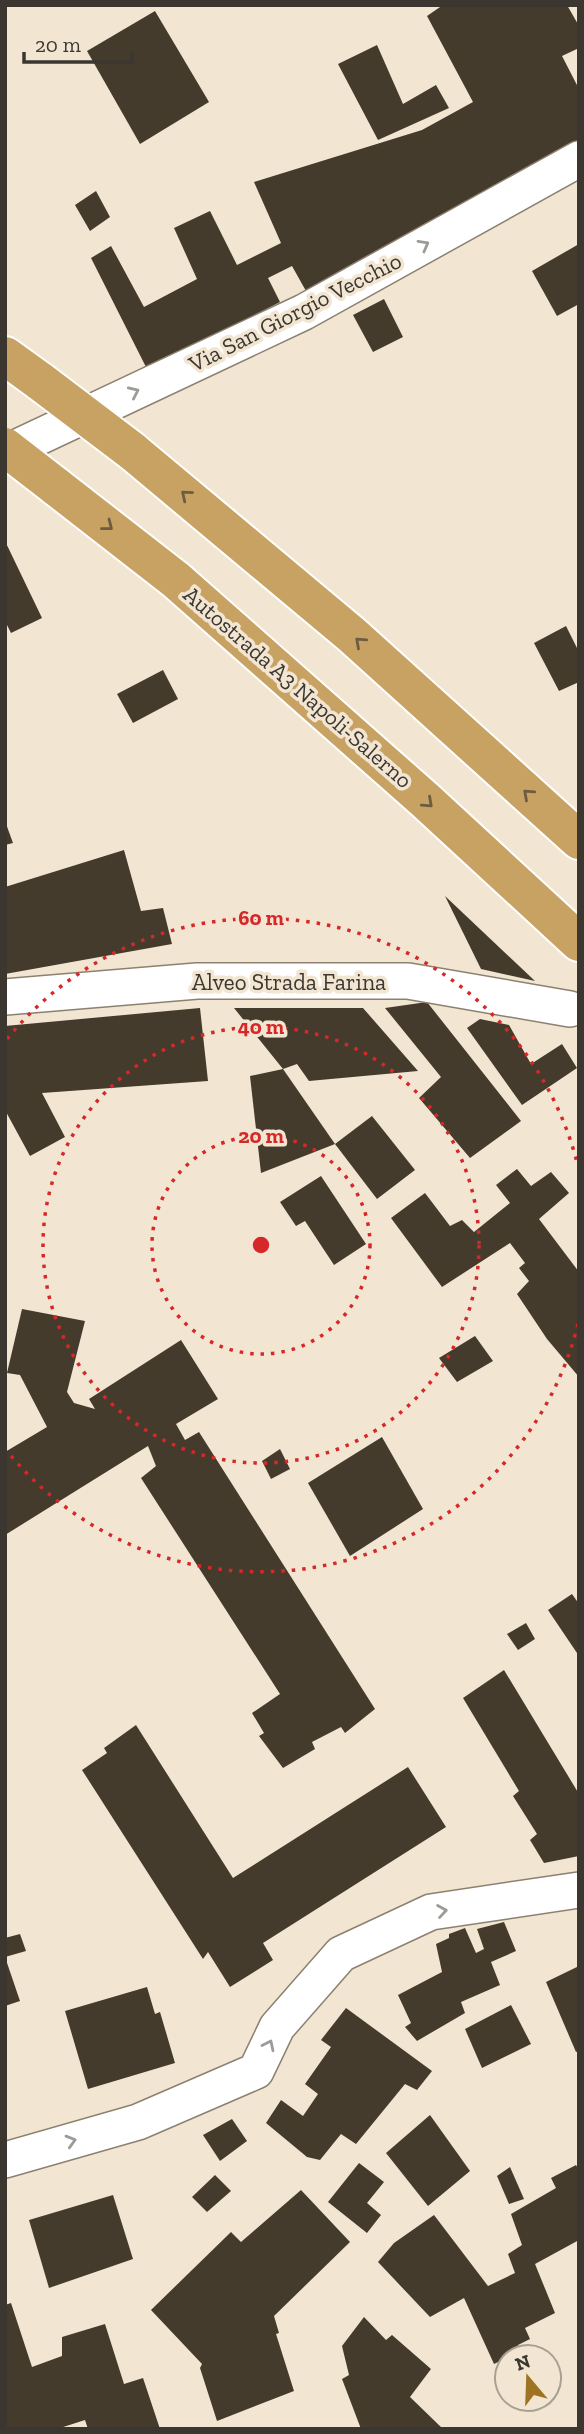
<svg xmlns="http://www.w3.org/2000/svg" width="584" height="2434" viewBox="0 0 584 2434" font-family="'Zilla Slab',serif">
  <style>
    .building { fill: #443b2c }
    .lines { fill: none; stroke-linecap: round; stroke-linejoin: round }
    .street-casing { stroke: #8c8170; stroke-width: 38 }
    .highway-casing { stroke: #fff; stroke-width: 42 }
    .street { stroke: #fff; stroke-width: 35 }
    .highway { stroke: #c8a263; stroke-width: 38 }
    .highway-bridge-casing { stroke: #fff; stroke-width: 42; stroke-linecap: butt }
    .highway-bridge { stroke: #c8a263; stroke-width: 38 }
    .oneway { stroke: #9d9b98 }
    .oneway2 { stroke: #6c5c42 }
    .ring { fill: none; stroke: #d62828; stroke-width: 3.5; stroke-dasharray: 3.5 7 }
    .labels { text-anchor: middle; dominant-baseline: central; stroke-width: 7; stroke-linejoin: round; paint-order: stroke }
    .street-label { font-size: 23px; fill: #3b3730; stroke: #f2e6d3 }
    .centre { fill: #d62828; stroke: #f2e6d3; stroke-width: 3.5 }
    .ring-label { font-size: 21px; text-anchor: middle; font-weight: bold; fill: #d62828; stroke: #f2e6d3; stroke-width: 7; stroke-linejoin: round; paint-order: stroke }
  </style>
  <rect width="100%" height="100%" fill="#f2e6d3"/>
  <g class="building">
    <path d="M443 5H567L579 26V48L562 56 579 89V148L306 291 292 266 268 278 280 302 148 371 91 258 111 246 144 307 197 279 174 228 210 211 237 265 281 243 254 182 422 130 473 102 427 16Z"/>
    <path d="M155 11 209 102 140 144 87 51Z"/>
    <path d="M377 45 403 104 436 85 449 108 378 140 338 64Z"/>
    <path d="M96 191 110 217 90 231 75 205Z"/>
    <path d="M579 244V304L557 316 532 271Z"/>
    <path d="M384 299 403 337 373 352 353 315Z"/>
    <path d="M5 541 42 618 11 633 5 621Z"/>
    <path d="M566 626 579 652V682L559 691 534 643Z"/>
    <path d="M163 670 178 699 133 723 117 694Z"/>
    <path d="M5 821 13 843 5 845Z"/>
    <path d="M124 850 141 911 163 908 172 944 5 974V887Z"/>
    <path d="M445 896 535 981 481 969Z"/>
    <path d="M427 1002 521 1121 470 1158 419 1098 441 1077 385 1008Z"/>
    <path d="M200 1008 208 1081 42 1093 65 1137 30 1156 5 1110V1026Z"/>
    <path d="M234 1008H363L418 1071 309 1081 297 1064 283 1069Z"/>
    <path d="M480 1019 509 1025 531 1064 562 1044 577 1068 522 1105 467 1028Z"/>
    <path d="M283 1069 335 1144 261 1173 250 1076Z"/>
    <path d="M372 1116 415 1170 377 1199 335 1144Z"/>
    <path d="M517 1169 531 1186 551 1172 569 1193 539 1219 579 1272V1377L547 1339 517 1294 529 1281 519 1268 525 1263 510 1243 442 1287 391 1218 425 1193 450 1226 462 1220 474 1232 510 1203 496 1185Z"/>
    <path d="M321 1176 366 1244 334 1265 305 1221 296 1226 280 1202Z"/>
    <path d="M22 1309 85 1321 67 1392 74 1403 95 1409 89 1399 181 1340 218 1399 176 1424 185 1440 199 1432 375 1709 345 1733 341 1727 312 1742 315 1749 283 1768 259 1736 264 1733 252 1713 280 1694 141 1478 156 1466 148 1446 5 1535V1452L47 1427 20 1375 7 1373Z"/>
    <path d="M475 1336 493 1361 457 1382 439 1358Z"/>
    <path d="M382 1437 423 1509 350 1556 308 1483Z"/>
    <path d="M280 1449 290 1469 271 1479 262 1461Z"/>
    <path d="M572 1594 579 1604V1656L548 1610Z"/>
    <path d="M526 1623 535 1639 518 1650 507 1634Z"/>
    <path d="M504 1670 579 1794V1856L544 1863 530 1840 537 1834 513 1796 519 1791 463 1698Z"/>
    <path d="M136 1725 233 1878 408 1767 446 1827 263 1943 273 1960 230 1987 208 1952 203 1959 82 1770 107 1753 104 1748Z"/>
    <path d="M504 1922 516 1951 491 1962 500 1985 461 2002 465 2013 417 2041 405 2027 411 2023 398 1995 442 1972 436 1944 449 1938V1934L465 1928 476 1953 484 1949 477 1929Z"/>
    <path d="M20 1934 26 1951 5 1957V1938Z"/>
    <path d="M5 1957 20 2001 5 2006Z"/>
    <path d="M579 1966V2051L576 2052 546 1982Z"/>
    <path d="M147 1987 155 2014 160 2012 175 2063 88 2089 65 2011Z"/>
    <path d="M511 2005 531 2044 482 2068 465 2029Z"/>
    <path d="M346 2008 432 2071 417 2090 405 2084 356 2144 341 2134 320 2160 307 2157 266 2123 281 2100 303 2116 318 2094 305 2084 331 2047 321 2040Z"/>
    <path d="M430 2115 470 2171 428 2206 386 2153Z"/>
    <path d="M232 2119 247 2141 220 2161 203 2135Z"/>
    <path d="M359 2163 384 2182 367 2203 381 2215 367 2233 328 2202Z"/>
    <path d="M576 2165 579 2170V2240L535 2264 555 2313 525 2328 530 2339 518 2345 519 2352 494 2364 464 2298 430 2317 378 2262 394 2243 434 2215 488 2286 515 2273 508 2254 522 2245 511 2214 556 2188 551 2178Z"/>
    <path d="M510 2167 524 2199 509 2204 497 2176Z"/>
    <path d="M215 2175 231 2191 207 2212 192 2197Z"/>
    <path d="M301 2190 350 2242 274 2316 279 2333 276 2334 294 2391 217 2421 200 2368 202 2364 151 2310 231 2232 241 2242Z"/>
    <path d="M113 2195 133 2259 49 2288 29 2220Z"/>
    <path d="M11 2303 32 2367 62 2356V2337L105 2324 124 2384 143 2378 160 2429H88L85 2420 57 2429H5V2305Z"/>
    <path d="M364 2317 386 2340 392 2335 431 2369 410 2397 443 2429H361L342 2379 349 2375 342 2346Z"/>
  </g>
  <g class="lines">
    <defs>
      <g id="street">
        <path d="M5 453 304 312 579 159"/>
        <path d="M5 997 197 981H408L570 1009"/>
        <path d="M5 2160 138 2122 256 2071 277 2027 341 1954 431 1912 579 1890"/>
      </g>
      <g id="highway">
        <path d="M5 356 41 382"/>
        <path d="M132 451 352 635 579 840"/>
        <path d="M54 485 176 580 425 800 579 942"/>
      </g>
    </defs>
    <use href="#street" class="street-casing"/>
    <use href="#highway" class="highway-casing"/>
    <use href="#street" class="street"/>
    <use href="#highway" class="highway"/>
    <defs>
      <g id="highway-bridge">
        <path d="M41 382 132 451"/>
        <path d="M5 447 54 485"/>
      </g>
    </defs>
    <use href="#highway-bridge" class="highway-bridge-casing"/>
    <use href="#highway-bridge" class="highway-bridge"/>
  </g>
  <defs><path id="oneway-chevron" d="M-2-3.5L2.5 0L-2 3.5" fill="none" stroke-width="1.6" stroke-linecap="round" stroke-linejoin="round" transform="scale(1.75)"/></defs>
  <g class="oneway">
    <use href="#oneway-chevron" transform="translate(424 245) rotate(-29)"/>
    <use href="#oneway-chevron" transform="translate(134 392) rotate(-25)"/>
    <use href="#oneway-chevron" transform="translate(442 1911) rotate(-9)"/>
    <use href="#oneway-chevron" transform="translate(269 2045) rotate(-64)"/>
    <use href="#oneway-chevron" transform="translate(71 2141) rotate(-16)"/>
  </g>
  <g class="oneway2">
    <use href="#oneway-chevron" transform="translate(186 495) rotate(-140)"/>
    <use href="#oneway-chevron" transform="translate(108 526) rotate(38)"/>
    <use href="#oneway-chevron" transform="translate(360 642) rotate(-138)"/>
    <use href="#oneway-chevron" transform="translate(528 794) rotate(-138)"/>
    <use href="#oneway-chevron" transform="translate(428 803) rotate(42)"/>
  </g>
  <g class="ring">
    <circle cx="261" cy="1245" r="109"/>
    <circle cx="261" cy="1245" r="218"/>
    <path d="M578 1324A327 327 0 0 1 7 1451M7 1039A327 327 0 0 1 578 1166"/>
  </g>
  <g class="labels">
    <g class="street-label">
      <text transform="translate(295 312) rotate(-27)">Via San Giorgio Vecchio</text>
      <text transform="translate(298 687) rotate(41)">Autostrada A3 Napoli-Salerno</text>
      <text x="289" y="982">Alveo Strada Farina</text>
    </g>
  </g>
  <circle cx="261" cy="1245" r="10" class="centre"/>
  <g class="ring-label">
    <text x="261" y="925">60 m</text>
    <text x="261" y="1034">40 m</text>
    <text x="261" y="1143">20 m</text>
  </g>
  <rect width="584" height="2434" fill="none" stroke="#3b3730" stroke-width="14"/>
  <g transform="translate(528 2378) rotate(341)"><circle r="33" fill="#f2e6d3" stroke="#a9a092" stroke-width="2"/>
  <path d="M0-5L12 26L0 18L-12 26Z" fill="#9e7322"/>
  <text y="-10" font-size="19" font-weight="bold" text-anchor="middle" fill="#3b3730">N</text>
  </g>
  <path d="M24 52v10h108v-10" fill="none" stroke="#3b3730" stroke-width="3.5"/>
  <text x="35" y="52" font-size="21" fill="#3b3730" stroke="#f2e6d3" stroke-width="5" paint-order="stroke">20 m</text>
</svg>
